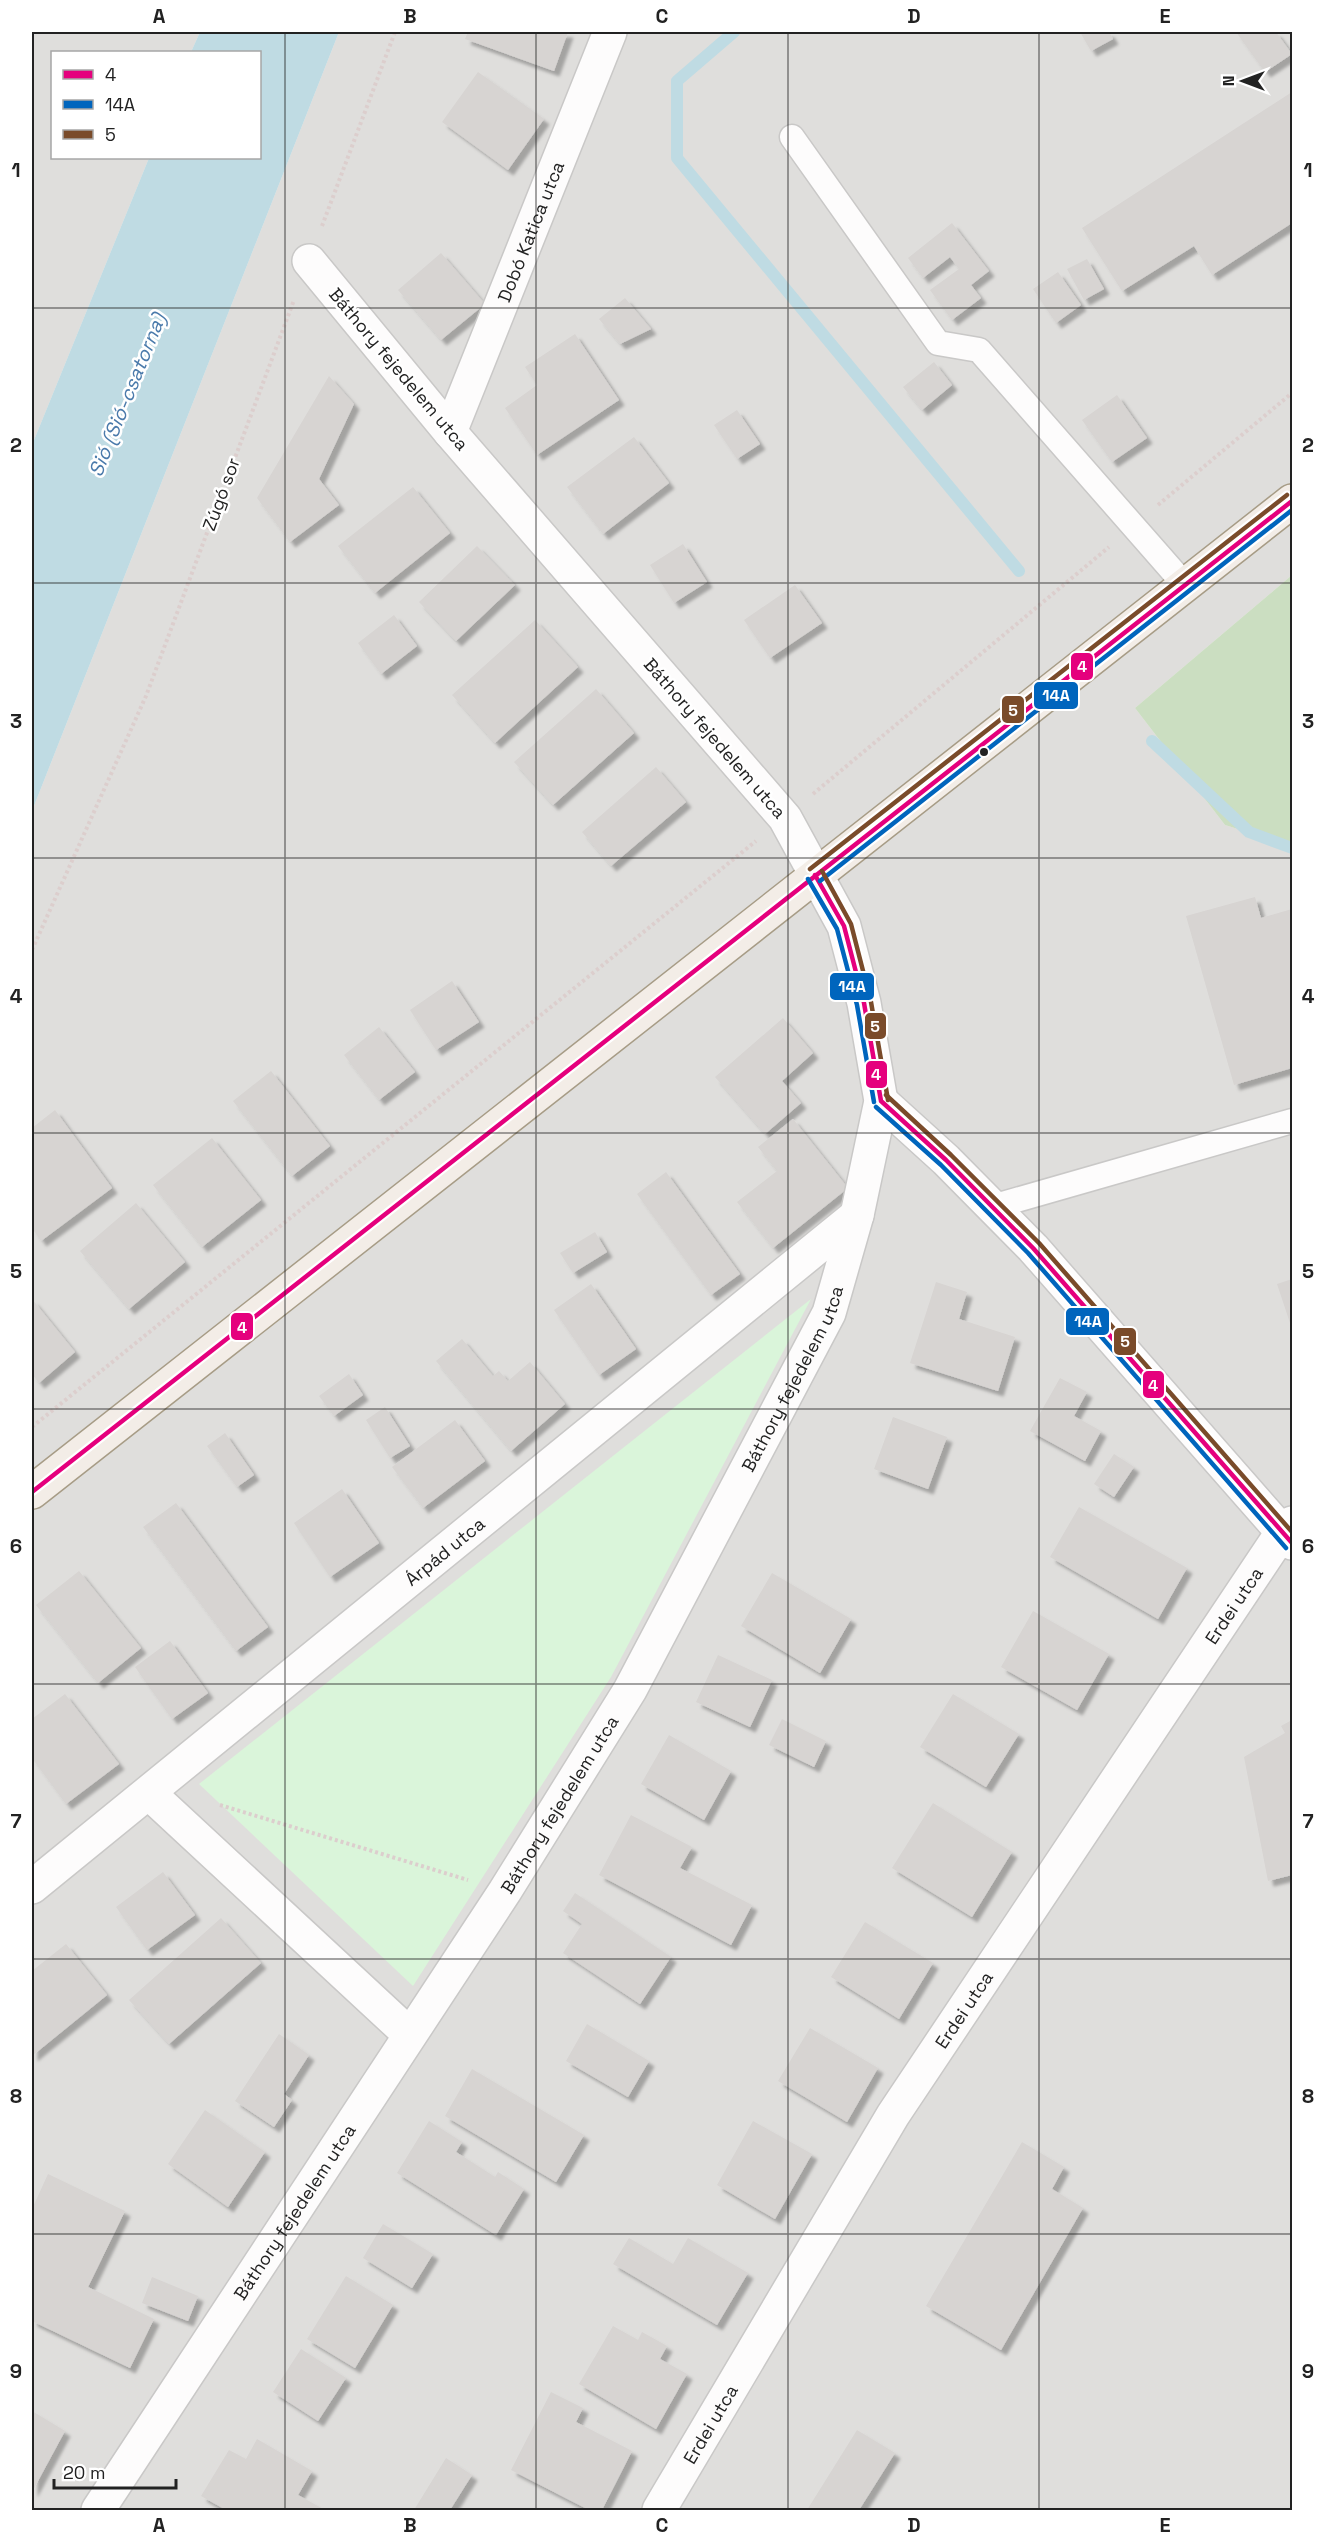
<svg xmlns="http://www.w3.org/2000/svg" width="1324" height="2542" viewBox="0 0 1324 2542" font-family="'Space Grotesk',sans-serif">
  <style>
    .residential { fill: #dfdedc }
    .forest { fill: #cbdec1 }
    .park { fill: #daf5da }
    .water { fill: #bfdbe3 }
    .lines { fill: none; stroke-linecap: round; stroke-linejoin: round }
    .stream { stroke: #bfdbe3; stroke-width: 12 }
    .building { fill: #d7d4d2; filter: url(#shadow) }
    .lane-casing { stroke: #c9c8c7; stroke-width: 27 }
    .street-casing { stroke: #c9c8c7; stroke-width: 36 }
    .primary-casing { stroke: #a79c86; stroke-width: 36 }
    .path { stroke: #dccecd; stroke-width: 4; stroke-dasharray: 3 3; stroke-linecap: butt }
    .lane { stroke: #fdfcfc; stroke-width: 24 }
    .street { stroke: #fdfcfc; stroke-width: 33 }
    .primary { stroke: #f3ede7; stroke-width: 33 }
    .bus-1-casing { stroke: #fff; stroke-width: 9 }
    .bus-2-casing { stroke: #fff; stroke-width: 9 }
    .bus-3-casing { stroke: #fff; stroke-width: 9 }
    .bus-1 { stroke: #e5007d; stroke-width: 4.5 }
    .bus-2 { stroke: #0065bd; stroke-width: 4.5 }
    .bus-3 { stroke: #7a4b2a; stroke-width: 4.5 }
    .grid { fill: none; stroke: #222; stroke-width: 1.5; stroke-opacity: 0.55 }
    .bus-dot { fill: #222; stroke: #fff; stroke-width: 2 }
    .labels { text-anchor: middle; dominant-baseline: central; stroke-width: 5; stroke-linejoin: round; paint-order: stroke }
    .street-label { font-size: 18px; fill: #222; stroke: #fff }
    .water-label { font-size: 20px; font-style: italic; fill: #4a7aab; stroke: #fff }
    .line-badge { stroke: #fff; stroke-width: 2 }
    .badge-label { font-size: 16px; text-anchor: middle; font-weight: bold; fill: #fff }
    .neatline { fill: none; stroke: #222; stroke-width: 2 }
    .grid-label { font-size: 20px; text-anchor: middle; font-weight: bold; fill: #222 }
  </style>
  <defs>
    <filter id="shadow"><feDropShadow dx="5.5" dy="5.5" stdDeviation="1.5" flood-color="#0004"/></filter>
  </defs>
  <rect width="100%" height="100%" fill="#f0eeeb"/>
  <g class="residential">
    <path d="M32 32H200L191 52H52V158H149L32 445Z"/>
    <path d="M339 32H1292V575L1135 708 1225 825 1292 846V2510H32V811Z"/>
  </g>
  <path class="forest" d="M1292 575V846L1225 825 1135 708Z"/>
  <path class="park" d="M811 1299 611 1677 413 1986 199 1784Z"/>
  <path class="water" d="M200 32H339L32 811V445L149 158H260V52H191Z"/>
  <g class="lines">
    <g class="stream">
      <path d="M734 32 677 81V158L1019 571"/>
      <path d="M1152 741 1249 832 1292 848"/>
    </g>
  </g>
  <g class="building">
    <path d="M468 32H568L554 71 465 39Z"/>
    <path d="M1080 32H1109L1113 39 1091 51Z"/>
    <path d="M1236 32H1276L1292 54 1265 72Z"/>
    <path d="M478 72 544 119 508 170 442 122Z"/>
    <path d="M1292 92V223L1212 275 1194 246 1122 291 1082 228Z"/>
    <path d="M952 223 989 271 971 285 981 298 952 320 930 290 959 269 950 257 923 278 908 258Z"/>
    <path d="M441 253 485 304 441 340 398 290Z"/>
    <path d="M1087 259 1104 289 1084 300 1067 269Z"/>
    <path d="M1058 272 1081 305 1056 323 1033 289Z"/>
    <path d="M625 298 651 329 620 344 599 319Z"/>
    <path d="M575 334 619 400 537 455 505 408 537 385 525 367Z"/>
    <path d="M934 362 952 385 922 410 903 387Z"/>
    <path d="M329 376 354 404 319 479 339 505 290 542 257 498Z"/>
    <path d="M1117 395 1147 438 1112 462 1082 420Z"/>
    <path d="M737 410 760 444 737 459 714 425Z"/>
    <path d="M634 437 669 483 603 534 567 487Z"/>
    <path d="M413 487 450 533 375 593 338 546Z"/>
    <path d="M683 544 707 582 674 603 650 565Z"/>
    <path d="M477 546 515 585 456 641 419 602Z"/>
    <path d="M795 585 822 623 770 658 744 620Z"/>
    <path d="M394 615 417 646 381 674 358 643Z"/>
    <path d="M535 620 578 667 495 743 452 695Z"/>
    <path d="M596 689 634 733 553 805 514 762Z"/>
    <path d="M656 767 686 802 611 866 582 832Z"/>
    <path d="M1255 897 1261 918 1292 909V1068L1234 1085 1186 916Z"/>
    <path d="M452 981 479 1022 436 1050 410 1010Z"/>
    <path d="M783 1018 813 1053 782 1081 801 1103 765 1134 715 1077Z"/>
    <path d="M379 1027 415 1072 379 1100 344 1055Z"/>
    <path d="M271 1071 330 1146 292 1176 233 1101Z"/>
    <path d="M55 1110 112 1188 41 1241 32 1228V1128Z"/>
    <path d="M793 1119 848 1188 773 1248 737 1202 777 1171 758 1147Z"/>
    <path d="M212 1138 261 1200 202 1247 153 1185Z"/>
    <path d="M666 1172 740 1274 711 1295 637 1194Z"/>
    <path d="M136 1203 185 1262 129 1309 80 1251Z"/>
    <path d="M595 1232 607 1252 573 1273 560 1253Z"/>
    <path d="M1292 1279V1329L1277 1284Z"/>
    <path d="M936 1282 967 1292 959 1319 1015 1337 998 1391 910 1363Z"/>
    <path d="M591 1284 636 1349 599 1375 554 1310Z"/>
    <path d="M32 1299 75 1352 39 1383 32 1374Z"/>
    <path d="M462 1339 493 1376 499 1371 508 1381 530 1362 565 1404 511 1451 436 1361Z"/>
    <path d="M349 1374 363 1395 334 1416 319 1396Z"/>
    <path d="M1060 1378 1087 1392 1074 1416 1101 1431 1085 1461 1030 1431Z"/>
    <path d="M385 1407 410 1446 390 1458 366 1420Z"/>
    <path d="M893 1417 947 1437 928 1489 874 1469Z"/>
    <path d="M455 1420 485 1461 423 1508 392 1467Z"/>
    <path d="M225 1433 254 1475 237 1487 207 1446Z"/>
    <path d="M1114 1454 1134 1467 1114 1497 1094 1484Z"/>
    <path d="M342 1489 379 1543 330 1577 294 1523Z"/>
    <path d="M176 1503 268 1627 236 1651 143 1527Z"/>
    <path d="M1079 1507 1187 1568 1158 1619 1050 1557Z"/>
    <path d="M79 1571 141 1648 98 1683 36 1605Z"/>
    <path d="M772 1573 851 1619 820 1673 741 1626Z"/>
    <path d="M1033 1611 1109 1654 1077 1710 1001 1667Z"/>
    <path d="M170 1641 208 1693 172 1719 135 1667Z"/>
    <path d="M718 1655 772 1680 750 1727 696 1702Z"/>
    <path d="M65 1694 119 1764 66 1804 32 1758V1719Z"/>
    <path d="M953 1694 1019 1734 986 1787 920 1747Z"/>
    <path d="M782 1719 826 1741 814 1767 769 1745Z"/>
    <path d="M1292 1720V1875L1268 1881 1244 1757 1285 1733 1281 1726Z"/>
    <path d="M669 1735 731 1771 704 1820 641 1784Z"/>
    <path d="M933 1803 1012 1852 972 1917 892 1868Z"/>
    <path d="M631 1815 692 1847 680 1868 752 1905 731 1945 599 1875Z"/>
    <path d="M163 1872 195 1915 147 1950 116 1907Z"/>
    <path d="M575 1893 671 1957 640 2004 563 1953 582 1924 563 1911Z"/>
    <path d="M221 1918 261 1963 169 2044 129 2000Z"/>
    <path d="M865 1922 933 1963 899 2019 831 1977Z"/>
    <path d="M66 1944 107 1995 32 2056V1971Z"/>
    <path d="M587 2024 649 2061 628 2097 566 2061Z"/>
    <path d="M810 2028 878 2068 847 2122 778 2081Z"/>
    <path d="M279 2034 309 2055 284 2094 292 2100 274 2127 235 2101Z"/>
    <path d="M472 2069 584 2135 556 2182 445 2116Z"/>
    <path d="M205 2110 265 2152 228 2207 168 2164Z"/>
    <path d="M429 2121 462 2142 456 2152 495 2177 498 2172 524 2189 496 2235 397 2173Z"/>
    <path d="M753 2121 812 2154 775 2219 717 2185Z"/>
    <path d="M1022 2142 1064 2167 1052 2189 1083 2208 1001 2350 926 2306Z"/>
    <path d="M48 2174 125 2211 88 2287 154 2319 130 2368 32 2321V2209Z"/>
    <path d="M383 2224 433 2254 412 2288 363 2258Z"/>
    <path d="M629 2238 673 2264 688 2238 748 2273 717 2325 613 2264Z"/>
    <path d="M346 2276 393 2305 355 2368 307 2339Z"/>
    <path d="M152 2277 198 2296 188 2321 142 2303Z"/>
    <path d="M613 2326 638 2340 642 2332 667 2346 660 2359 687 2374 656 2429 579 2384Z"/>
    <path d="M301 2349 346 2378 318 2421 273 2392Z"/>
    <path d="M551 2392 583 2408 576 2422 632 2451 602 2510H589L511 2470Z"/>
    <path d="M32 2411 65 2431 32 2492Z"/>
    <path d="M857 2430 895 2453 859 2510H807Z"/>
    <path d="M257 2439 312 2471 298 2495 325 2510H226L201 2496 229 2450 246 2459Z"/>
    <path d="M446 2458 472 2475 450 2510H414Z"/>
  </g>
  <g class="lines">
    <defs>
      <g id="lane">
        <path d="M792 137 938 343 979 350 1185 585"/>
        <path d="M992 1207 1292 1121"/>
      </g>
      <g id="street">
        <path id="s1" d="M450 432 610 32"/>
        <path d="M881 1101 946 1160 1033 1248 1292 1543"/>
        <path d="M150 1794 409 2034"/>
        <path id="s2" d="M32 1887 857 1215"/>
        <path id="s3" d="M98 2510 505 1891 630 1690 829 1313 857 1215 881 1101 864 1003 844 926 785 818 450 432 309 261"/>
        <path id="s4" d="M659 2510 893 2115 1283 1531 1292 1523"/>
      </g>
      <path id="primary" d="M32 1492 1292 501"/>
    </defs>
    <use href="#lane" class="lane-casing"/>
    <use href="#street" class="street-casing"/>
    <use href="#primary" class="primary-casing"/>
    <g class="path">
      <path d="M322 226 395 32"/>
      <path d="M1158 505 1292 393"/>
      <path d="M813 794 1109 547"/>
      <path d="M32 950 146 696 294 300"/>
      <path d="M32 1427 756 841"/>
      <path d="M220 1805 468 1880"/>
    </g>
    <use href="#lane" class="lane"/>
    <use href="#street" class="street"/>
    <use href="#primary" class="primary"/>
    <defs>
      <g id="bus-1">
        <path d="M815 875 844 926 864 1003 881 1101 946 1160 1033 1248 1292 1543"/>
        <path d="M32 1492 1292 501"/>
      </g>
      <g id="bus-2">
        <path d="M808 879 837 929 857 1005 874 1102"/>
        <path d="M820 881 1292 510"/>
        <path d="M876 1107 941 1165 1028 1253 1286 1548"/>
      </g>
      <g id="bus-3">
        <path d="M810 869 1287 495"/>
        <path d="M822 871 851 924 871 1002 888 1100"/>
        <path d="M886 1095 951 1155 1039 1243 1292 1532"/>
      </g>
    </defs>
    <use href="#bus-1" class="bus-1-casing"/>
    <use href="#bus-2" class="bus-2-casing"/>
    <use href="#bus-3" class="bus-3-casing"/>
    <use href="#bus-1" class="bus-1"/>
    <use href="#bus-2" class="bus-2"/>
    <use href="#bus-3" class="bus-3"/>
  </g>
  <path class="grid" d="M285 32V2510M536 32V2510M788 32V2510M1039 32V2510M32 308H1292M32 583H1292M32 858H1292M32 1133H1292M32 1409H1292M32 1684H1292M32 1959H1292M32 2234H1292"/>
  <circle class="bus-dot" cx="984" cy="752" r="5"/>
  <g class="labels">
    <g class="street-label">
      <text stroke="none"><textPath href="#s1" startOffset="216">Dobó Katica utca</textPath></text>
      <text transform="translate(399 369) rotate(50)">Báthory fejedelem utca</text>
      <text transform="translate(221 494) rotate(-70)">Zúgó sor</text>
      <text transform="translate(715 738) rotate(49)">Báthory fejedelem utca</text>
      <text stroke="none"><textPath href="#s3" startOffset="1329">Báthory fejedelem utca</textPath></text>
      <text stroke="none"><textPath href="#s2" startOffset="532">Árpád utca</textPath></text>
      <text stroke="none"><textPath href="#s4" startOffset="1072">Erdei utca</textPath></text>
      <text stroke="none"><textPath href="#s3" startOffset="843">Báthory fejedelem utca</textPath></text>
      <text stroke="none"><textPath href="#s4" startOffset="586">Erdei utca</textPath></text>
      <text stroke="none"><textPath href="#s3" startOffset="357">Báthory fejedelem utca</textPath></text>
      <text stroke="none"><textPath href="#s4" startOffset="100">Erdei utca</textPath></text>
    </g>
    <g class="water-label">
      <text transform="translate(127 395) rotate(-68)">Sió (Sió-csatorna)</text>
    </g>
  </g>
  <g class="line-badge">
    <rect x="1070" y="652" width="24" height="29" rx="6" fill="#e5007d"/>
    <rect x="1033" y="681" width="46" height="29" rx="6" fill="#0065bd"/>
    <rect x="1001" y="695" width="24" height="29" rx="6" fill="#7a4b2a"/>
    <rect x="829" y="972" width="46" height="29" rx="6" fill="#0065bd"/>
    <rect x="864" y="1012" width="23" height="28" rx="6" fill="#7a4b2a"/>
    <rect x="865" y="1060" width="23" height="29" rx="6" fill="#e5007d"/>
    <rect x="1065" y="1307" width="45" height="29" rx="6" fill="#0065bd"/>
    <rect x="230" y="1312" width="24" height="29" rx="6" fill="#e5007d"/>
    <rect x="1113" y="1327" width="24" height="29" rx="6" fill="#7a4b2a"/>
    <rect x="1142" y="1370" width="23" height="29" rx="6" fill="#e5007d"/>
  </g>
  <g class="badge-label">
    <text x="1082" y="672">4</text>
    <text x="1056" y="701">14A</text>
    <text x="1013" y="716">5</text>
    <text x="852" y="992">14A</text>
    <text x="875" y="1032">5</text>
    <text x="876" y="1080">4</text>
    <text x="1088" y="1327">14A</text>
    <text x="242" y="1333">4</text>
    <text x="1125" y="1347">5</text>
    <text x="1153" y="1391">4</text>
  </g>
  <rect width="1324" height="2542" fill="none" stroke="#ffffff" stroke-width="66"/>
  <rect x="51" y="51" width="210" height="108" fill="#ffffff" stroke="#a7a7a7" stroke-width="1.5"/>
  <rect x="63" y="70" width="30" height="9" fill="#e5007d" stroke="#a7a7a7" stroke-width="1.5"/>
  <text x="105" y="81" font-size="18" fill="#222222">4</text>
  <rect x="63" y="100" width="30" height="9" fill="#0065bd" stroke="#a7a7a7" stroke-width="1.5"/>
  <text x="105" y="111" font-size="18" fill="#222222">14A</text>
  <rect x="63" y="130" width="30" height="9" fill="#7a4b2a" stroke="#a7a7a7" stroke-width="1.5"/>
  <text x="105" y="141" font-size="18" fill="#222222">5</text>
  <g transform="translate(1243 81) rotate(270)" stroke="#ffffff" stroke-width="4.5" paint-order="stroke">
  <path d="M0-4.5L10 22L0 15L-10 22Z" fill="#222222"/>
  <text y="-9" font-size="16" font-weight="bold" text-anchor="middle" fill="#222222">N</text>
  </g>
  <path d="M54 2479v9h122v-9" fill="none" stroke="#222222" stroke-width="3"/>
  <text x="63" y="2479" font-size="18" fill="#222222" stroke="#ffffff" stroke-width="4.5" paint-order="stroke">20 m</text>
  <rect x="33" y="33" width="1258" height="2476" class="neatline"/>
  <g class="grid-label">
    <text x="159" y="23">A</text>
    <text x="410" y="23">B</text>
    <text x="662" y="23">C</text>
    <text x="914" y="23">D</text>
    <text x="1165" y="23">E</text>
    <text x="16" y="177">1</text>
    <text x="1308" y="177">1</text>
    <text x="16" y="452">2</text>
    <text x="1308" y="452">2</text>
    <text x="16" y="728">3</text>
    <text x="1308" y="728">3</text>
    <text x="16" y="1003">4</text>
    <text x="1308" y="1003">4</text>
    <text x="16" y="1278">5</text>
    <text x="1308" y="1278">5</text>
    <text x="16" y="1553">6</text>
    <text x="1308" y="1553">6</text>
    <text x="16" y="1828">7</text>
    <text x="1308" y="1828">7</text>
    <text x="16" y="2103">8</text>
    <text x="1308" y="2103">8</text>
    <text x="16" y="2378">9</text>
    <text x="1308" y="2378">9</text>
    <text x="159" y="2532">A</text>
    <text x="410" y="2532">B</text>
    <text x="662" y="2532">C</text>
    <text x="914" y="2532">D</text>
    <text x="1165" y="2532">E</text>
  </g>
</svg>
